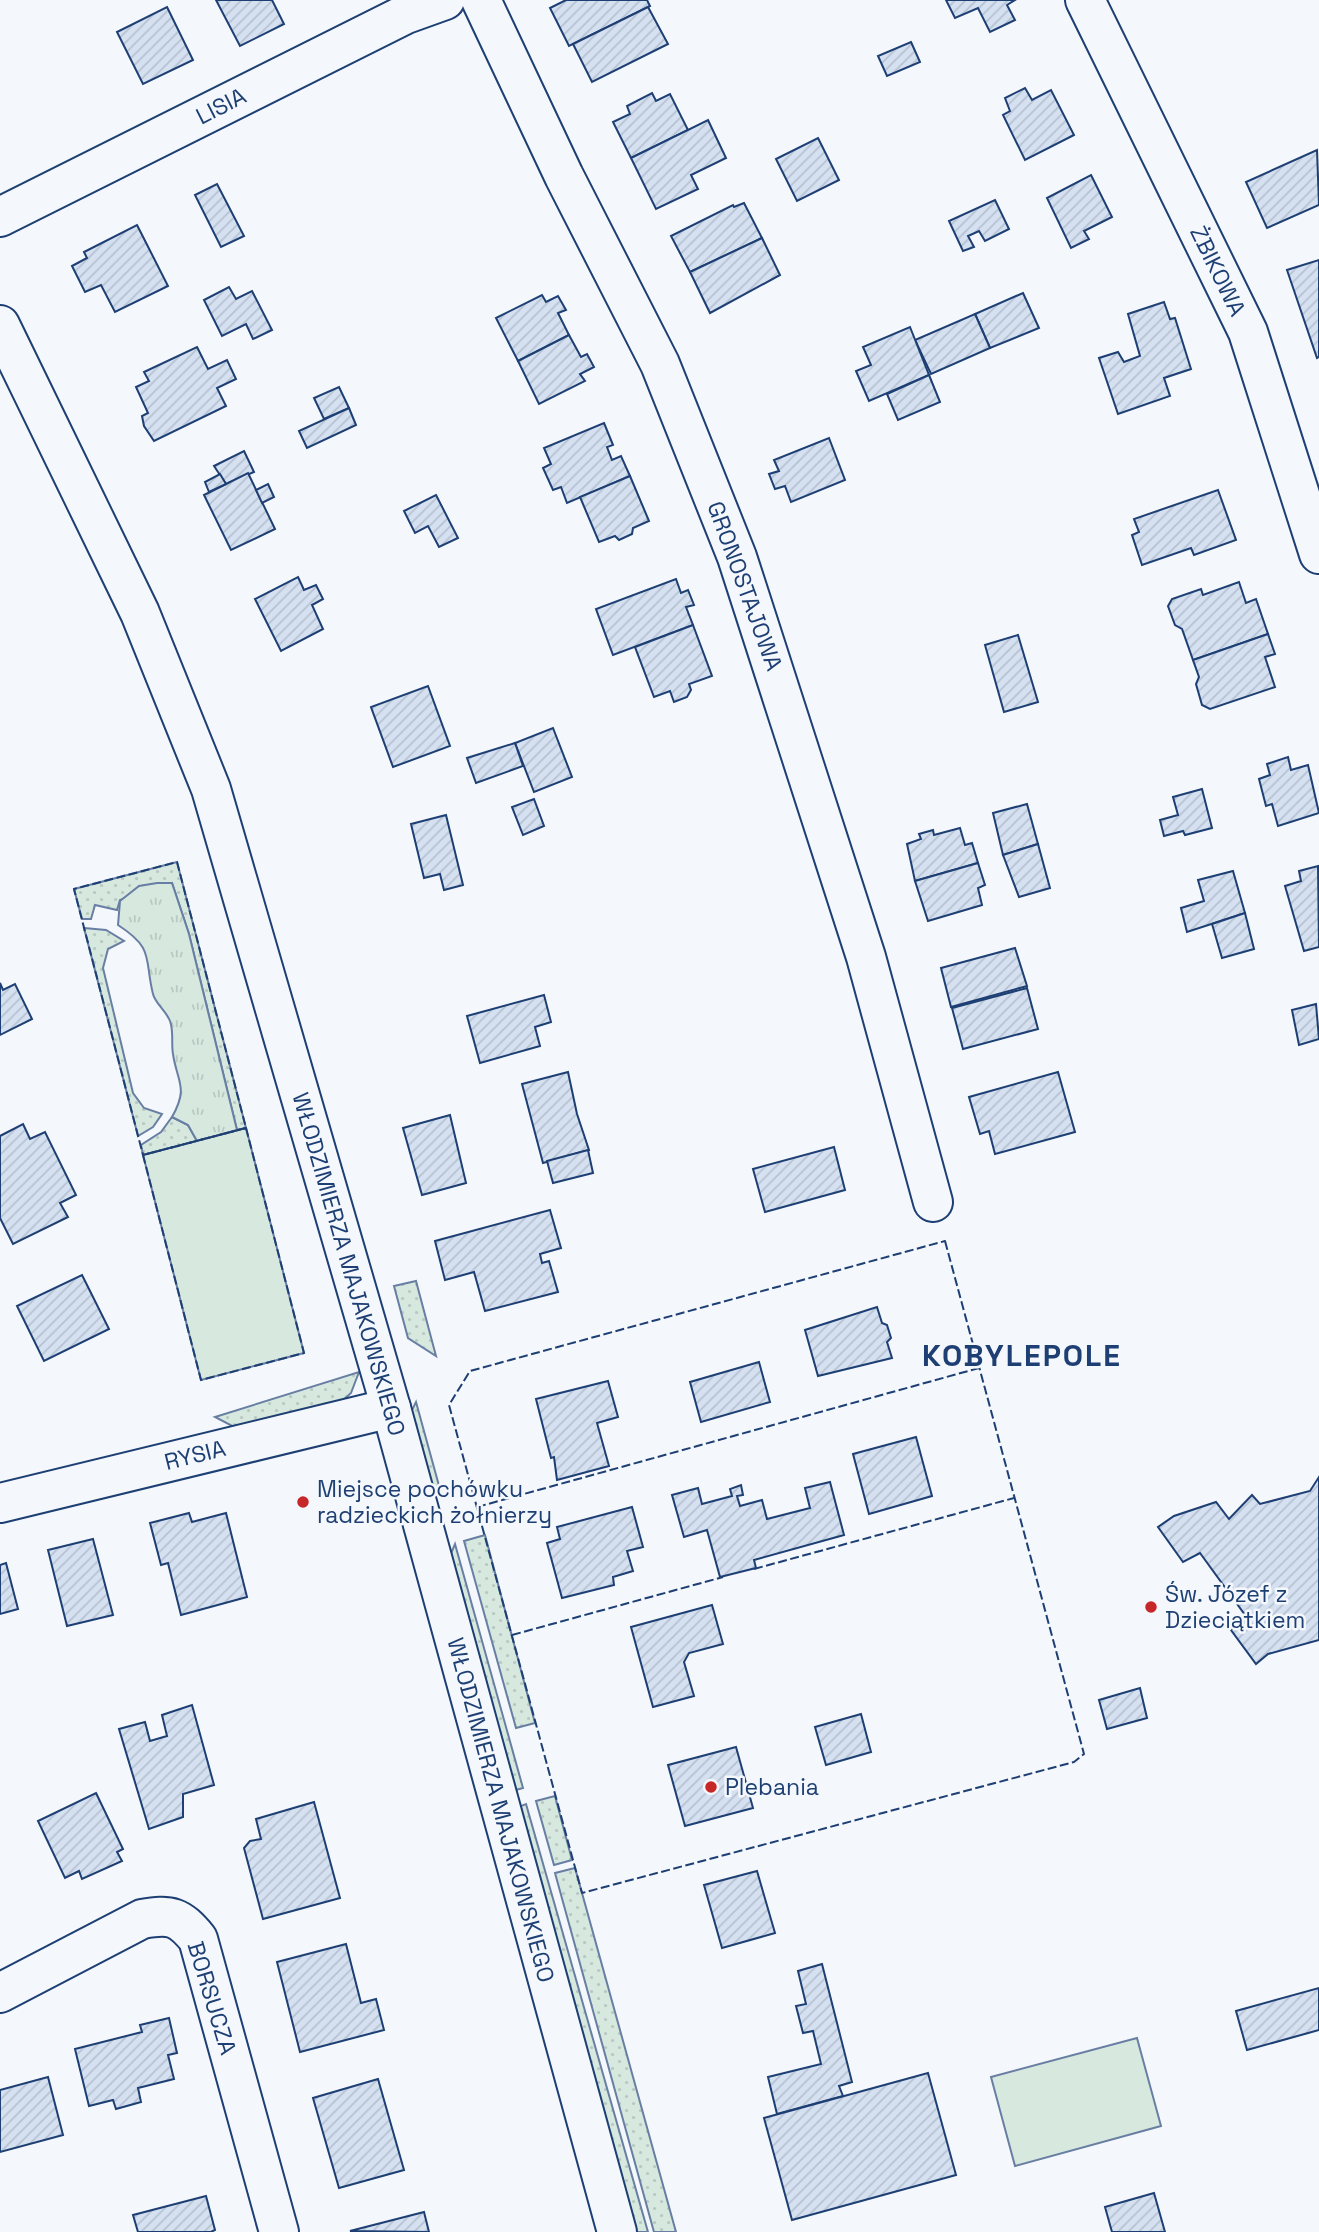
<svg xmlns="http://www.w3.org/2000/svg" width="1319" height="2232" viewBox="0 0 1319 2232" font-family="'Space Grotesk',sans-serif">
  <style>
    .grass { fill: url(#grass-dots); stroke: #687fa3; stroke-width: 2 }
    .park { fill: url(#park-tufts); stroke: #687fa3; stroke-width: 2 }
    .pitch { fill: #d7e8df; stroke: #687fa3; stroke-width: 2 }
    .building { fill: url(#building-hatch); stroke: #1d3f73; stroke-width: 2 }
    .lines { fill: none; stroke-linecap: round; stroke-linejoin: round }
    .minor-casing { stroke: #1d3f73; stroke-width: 42 }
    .minor { stroke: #f4f7fb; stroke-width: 38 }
    .fence { stroke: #1d3f73; stroke-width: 2; stroke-dasharray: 9 3.5; stroke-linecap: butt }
    .poi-dot { fill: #c62828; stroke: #f4f7fb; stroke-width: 2.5 }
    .labels { text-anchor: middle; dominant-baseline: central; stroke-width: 5; stroke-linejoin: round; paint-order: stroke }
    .street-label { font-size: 23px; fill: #1d3f73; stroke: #f4f7fb }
    .poi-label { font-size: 23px; fill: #1d3f73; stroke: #f4f7fb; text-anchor: start }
    .district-label { font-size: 30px; font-weight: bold; letter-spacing: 2px; fill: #1d3f73; stroke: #f4f7fb }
  </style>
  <defs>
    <pattern id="grass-dots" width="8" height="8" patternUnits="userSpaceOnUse" patternTransform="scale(1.75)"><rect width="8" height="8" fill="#d7e8df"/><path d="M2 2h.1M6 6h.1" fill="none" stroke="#b8c8c3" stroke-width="1.8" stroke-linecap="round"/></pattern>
    <pattern id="park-tufts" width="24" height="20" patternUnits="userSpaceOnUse" patternTransform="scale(1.75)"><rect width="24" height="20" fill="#d7e8df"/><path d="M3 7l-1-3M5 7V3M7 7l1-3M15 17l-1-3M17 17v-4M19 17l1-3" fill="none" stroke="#b8c8c3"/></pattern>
    <pattern id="building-hatch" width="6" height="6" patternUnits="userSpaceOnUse" patternTransform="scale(1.75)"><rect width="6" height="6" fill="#d5e0f0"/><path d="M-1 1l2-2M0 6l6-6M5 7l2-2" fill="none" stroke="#b6c1d1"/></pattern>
  </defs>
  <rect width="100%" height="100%" fill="#f4f7fb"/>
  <g class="grass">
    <path d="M177 862 246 1128 237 1130 189 934 172 883 120 900 117 910 95 905 91 919H82L74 889Z"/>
    <path d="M84 928 106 930 124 941 108 949 103 968 133 1093 144 1108 162 1114 153 1127 138 1136Z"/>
    <path d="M172 1117 188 1125 197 1141 143 1155 141 1145 161 1132Z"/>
    <path d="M416 1281 436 1356 408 1338 394 1286Z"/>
    <path d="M359 1372 351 1393 341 1402 236 1428 215 1417Z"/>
    <path d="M416 1402 441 1493H431L409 1416Z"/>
    <path d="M485 1535 535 1723 516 1728 464 1541Z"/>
    <path d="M455 1544 523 1788 512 1791 449 1558Z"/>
    <path d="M555 1796 572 1860 554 1865 536 1801Z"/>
    <path d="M526 1804 648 2232H635L516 1808Z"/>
    <path d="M575 1868 582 1893 676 2232H654L555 1873Z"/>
  </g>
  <path class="park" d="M157 883H172L189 934 237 1130 197 1141 188 1125 172 1117C189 1087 177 1082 173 1054 171 1043 174 1032 170 1021 166 1011 155 1003 153 994 144 958 155 949 118 925L120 901 139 886Z"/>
  <g class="pitch">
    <path d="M246 1128 304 1353 201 1380 143 1155Z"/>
    <path d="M1137 2038 1161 2126 1015 2166 991 2077Z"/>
  </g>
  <g class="building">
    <path d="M216 0H272L284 24 240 46Z"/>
    <path d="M566 0H647L650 6 569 46 550 8Z"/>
    <path d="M946 0H1015L1007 5 1015 20 990 32 978 8 955 18Z"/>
    <path d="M167 7 193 60 143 84 117 32Z"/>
    <path d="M648 7 668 44 592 82 573 44Z"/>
    <path d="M911 42 920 62 887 76 878 56Z"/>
    <path d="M1025 88 1032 100 1051 90 1074 135 1025 160 1003 115 1010 111 1005 98Z"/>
    <path d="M652 93 656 101 670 94 688 130 631 158 613 122 630 114 627 106Z"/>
    <path d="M708 120 726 158 691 175 698 189 656 209 631 158Z"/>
    <path d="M818 138 839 180 797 201 776 159Z"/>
    <path d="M1317 150 1319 205 1267 228 1246 182Z"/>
    <path d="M1091 175 1112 217 1084 231 1089 239 1071 248 1047 198Z"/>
    <path d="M217 184 244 236 221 247 195 195Z"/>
    <path d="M995 200 1009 229 985 241 979 231 968 236 974 247 963 251 949 221Z"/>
    <path d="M744 203 762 238 690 272 671 236 733 205 734 207Z"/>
    <path d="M137 225 168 286 115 312 101 285 85 292 72 266 87 258 84 252Z"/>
    <path d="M762 238 780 275 710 313 690 272Z"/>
    <path d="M1319 260V357L1317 358 1287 270Z"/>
    <path d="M229 287 236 299 252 291 272 330 253 339 246 324 222 336 204 300Z"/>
    <path d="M1023 293 1039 328 990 348 975 314Z"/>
    <path d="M542 295 546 302 558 296 566 310 558 313 569 335 518 361 496 318Z"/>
    <path d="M1164 302 1170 319 1175 318 1191 369 1164 378 1170 396 1118 414 1099 358 1118 352 1124 362 1140 356 1128 314Z"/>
    <path d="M975 314 990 348 931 374 915 340Z"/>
    <path d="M910 327 929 375 869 401 856 371 871 365 863 347Z"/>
    <path d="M569 335 581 357 587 354 594 367 580 374 585 381 539 404 518 361Z"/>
    <path d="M197 347 208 369 227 360 236 379 217 388 226 406 154 441 144 426 142 416 148 413 136 387 149 381 144 372Z"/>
    <path d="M929 375 940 402 898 420 887 394Z"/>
    <path d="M339 387 349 408 324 419 314 398Z"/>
    <path d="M349 408 356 425 307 448 299 431Z"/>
    <path d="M604 423 613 445 607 447 612 460 621 456 630 476 567 503 561 487 553 490 543 468 551 464 544 448Z"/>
    <path d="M829 438 845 480 791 502 785 486 775 489 769 474 779 471 774 460Z"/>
    <path d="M244 451 254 472 226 484 214 466Z"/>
    <path d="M248 473 275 529 231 550 204 495Z"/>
    <path d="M220 474 226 484 209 492 205 482Z"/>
    <path d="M630 476 649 521 633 528 632 534 619 540 615 536 599 542 580 497Z"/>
    <path d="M268 484 274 497 262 503 256 490Z"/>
    <path d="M1218 490 1236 540 1194 555 1191 548 1142 565 1132 535 1139 532 1134 519Z"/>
    <path d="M436 495 458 538 439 547 428 526 415 533 404 511Z"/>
    <path d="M298 577 304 590 316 585 323 599 312 605 323 629 281 651 255 599Z"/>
    <path d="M676 579 681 593 688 590 694 605 686 607 693 625 613 655 596 609Z"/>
    <path d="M1239 582 1246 603 1256 599 1268 634 1193 660 1182 629 1175 625 1168 606 1172 599 1201 589 1203 595Z"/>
    <path d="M693 625 712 676 689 684 691 690 687 697 674 702 670 691 654 697 635 647Z"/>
    <path d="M1268 634 1275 654 1265 657 1275 687 1210 709 1202 705 1196 684 1199 677 1193 660Z"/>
    <path d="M1018 635 1038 702 1004 712 985 645Z"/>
    <path d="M428 686 450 746 393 767 371 707Z"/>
    <path d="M553 728 572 777 534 792 515 743Z"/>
    <path d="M515 743 523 766 476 783 467 758Z"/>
    <path d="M1288 757 1291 770 1308 765 1319 813 1278 826 1272 804 1266 806 1259 779 1270 775 1267 764Z"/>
    <path d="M1202 789 1212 828 1185 835 1183 831 1164 836 1160 820 1178 815 1173 797Z"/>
    <path d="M534 799 544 826 523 835 512 807Z"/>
    <path d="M1027 804 1038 844 1003 855 993 813Z"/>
    <path d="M446 815 463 885 444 890 440 874 424 878 411 824Z"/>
    <path d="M960 828 965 845 972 843 978 863 915 881 907 844 921 839 919 834 933 830 934 835Z"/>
    <path d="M1038 844 1050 888 1019 897 1003 855Z"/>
    <path d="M978 863 985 885 978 888 982 905 928 921 915 881Z"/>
    <path d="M1318 866 1319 947 1304 951 1285 886 1301 881 1299 871Z"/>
    <path d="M1233 871 1245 913 1187 932 1181 908 1204 901 1198 880Z"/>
    <path d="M1245 913 1254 949 1222 958 1212 924Z"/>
    <path d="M1015 948 1027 986 951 1007 941 968Z"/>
    <path d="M0 983 3 990 15 984 32 1019 0 1035Z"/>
    <path d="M1027 988 1038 1029 963 1049 952 1008Z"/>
    <path d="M544 995 551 1022 535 1027 540 1046 480 1063 467 1016Z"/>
    <path d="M1316 1004 1319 1039 1299 1045 1292 1010Z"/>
    <path d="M568 1072 577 1114 589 1150 543 1163 522 1084Z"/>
    <path d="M1058 1072 1075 1132 995 1154 989 1131 980 1134 969 1097Z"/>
    <path d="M450 1115 466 1183 422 1195 403 1128Z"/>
    <path d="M23 1124 30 1139 45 1132 76 1195 60 1203 68 1217 13 1244 0 1218V1136Z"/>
    <path d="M834 1147 845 1190 765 1212 753 1169Z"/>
    <path d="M588 1150 593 1173 553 1183 547 1161Z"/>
    <path d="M550 1210 561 1248 540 1254 542 1263 549 1261 558 1292 485 1311 474 1272 445 1280 435 1241Z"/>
    <path d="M82 1275 109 1329 44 1361 17 1306Z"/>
    <path d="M877 1307 882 1323 887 1325 891 1338 887 1342 892 1358 818 1376 805 1330Z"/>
    <path d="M759 1362 770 1402 701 1422 690 1382Z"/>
    <path d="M608 1381 618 1417 597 1423 609 1466 557 1480 554 1457 551 1458 536 1399Z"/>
    <path d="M916 1437 932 1496 869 1514 853 1454Z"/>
    <path d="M1319 1477V1640L1268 1654 1256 1664 1231 1630 1245 1615 1200 1553 1183 1562 1158 1527 1174 1516 1216 1502 1229 1519 1252 1495 1260 1504 1310 1491Z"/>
    <path d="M830 1482 844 1535 754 1560 756 1568 720 1577 707 1530 684 1537 672 1495 698 1488 702 1504 732 1496 730 1489 741 1485 743 1495 737 1496 740 1506 762 1500 767 1519 810 1508 805 1488Z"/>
    <path d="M632 1507 643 1547 627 1551 633 1571 613 1577 614 1585 562 1598 547 1543 560 1539 557 1527Z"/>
    <path d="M189 1513 192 1522 226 1513 247 1597 181 1615 168 1563 161 1565 150 1523Z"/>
    <path d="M93 1539 113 1615 67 1626 48 1550Z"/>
    <path d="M6 1563 18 1609 0 1614V1565Z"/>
    <path d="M712 1605 723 1644 689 1653 684 1662 694 1696 653 1707 631 1627Z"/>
    <path d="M1140 1688 1147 1718 1107 1729 1099 1700Z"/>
    <path d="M192 1705 214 1785 183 1794V1817L149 1829 119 1729 145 1722 150 1741 167 1736 162 1715Z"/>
    <path d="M861 1714 871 1752 826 1765 815 1727Z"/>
    <path d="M736 1747 753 1808 685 1826 668 1765Z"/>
    <path d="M96 1793 123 1849 117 1852 122 1861 82 1879 79 1871 65 1878 38 1821Z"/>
    <path d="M314 1802 340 1898 263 1919 244 1848 250 1841 261 1839 256 1819Z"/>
    <path d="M757 1871 775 1933 722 1948 704 1885Z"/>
    <path d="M346 1944 361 2003 376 1999 384 2030 300 2052 277 1962Z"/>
    <path d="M822 1964 852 2082 839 2086 843 2096 777 2114 768 2077 821 2064 813 2031 803 2033 796 2006 806 2004 798 1971Z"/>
    <path d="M1319 1988V2030L1247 2050 1236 2011Z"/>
    <path d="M169 2018 177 2053 168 2055 174 2079 138 2088 141 2102 116 2109 113 2100 89 2106 75 2049 142 2032 140 2025Z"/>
    <path d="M928 2073 956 2175 792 2220 764 2118Z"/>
    <path d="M48 2077 63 2135 0 2152V2090Z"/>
    <path d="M378 2079 404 2170 339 2188 313 2098Z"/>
    <path d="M1154 2193 1165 2232H1112L1105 2207Z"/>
    <path d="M206 2196 215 2230 211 2232H138L133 2215Z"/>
    <path d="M424 2212 429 2232 350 2231Z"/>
  </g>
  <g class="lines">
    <defs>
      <g id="minor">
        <path d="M481 0 564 176 660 364 737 557 866 957 933 1202"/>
        <path d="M1085 0 1248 332 1319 554"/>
        <path d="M0 217 406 14 445 0"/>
        <path d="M0 325 140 613 211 789 391 1408 617 2232"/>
        <path d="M0 1503 391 1408"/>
        <path d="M0 1993 142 1919C171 1914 179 1916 198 1939L279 2232"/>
      </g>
    </defs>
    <use href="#minor" class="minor-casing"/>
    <use href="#minor" class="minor"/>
    <g class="fence">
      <path d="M177 862 246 1128 143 1155 74 889Z"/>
      <path d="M246 1128 304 1353 201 1380 143 1155Z"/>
      <path d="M945 1241 1084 1754 1074 1762 582 1893 449 1405 470 1371Z"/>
      <path d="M477 1507 979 1368"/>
      <path d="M754 1569 1014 1498"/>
      <path d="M512 1635 723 1577"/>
    </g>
  </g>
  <g class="poi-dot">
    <circle cx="303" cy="1502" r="7"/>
    <circle cx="1151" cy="1607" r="7"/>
    <circle cx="711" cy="1787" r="7"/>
  </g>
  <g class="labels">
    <g class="street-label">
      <text transform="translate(221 106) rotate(-27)">LISIA</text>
      <text transform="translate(1218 271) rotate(64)">ŻBIKOWA</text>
      <text transform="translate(745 586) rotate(70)">GRONOSTAJOWA</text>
      <text transform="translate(349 1264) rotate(74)">WŁODZIMIERZA MAJAKOWSKIEGO</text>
      <text transform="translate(195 1455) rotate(-14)">RYSIA</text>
      <text transform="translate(501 1810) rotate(75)">WŁODZIMIERZA MAJAKOWSKIEGO</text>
      <text transform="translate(212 1998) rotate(73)">BORSUCZA</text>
    </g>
    <g class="poi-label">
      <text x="317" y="1489">Miejsce pochówku<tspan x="317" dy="26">radzieckich żołnierzy</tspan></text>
      <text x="1165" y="1594">Św. Józef z<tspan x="1165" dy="26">Dzieciątkiem</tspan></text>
      <text x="725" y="1787">Plebania</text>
    </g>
    <g class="district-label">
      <text x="1022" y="1355">KOBYLEPOLE</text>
    </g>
  </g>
</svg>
